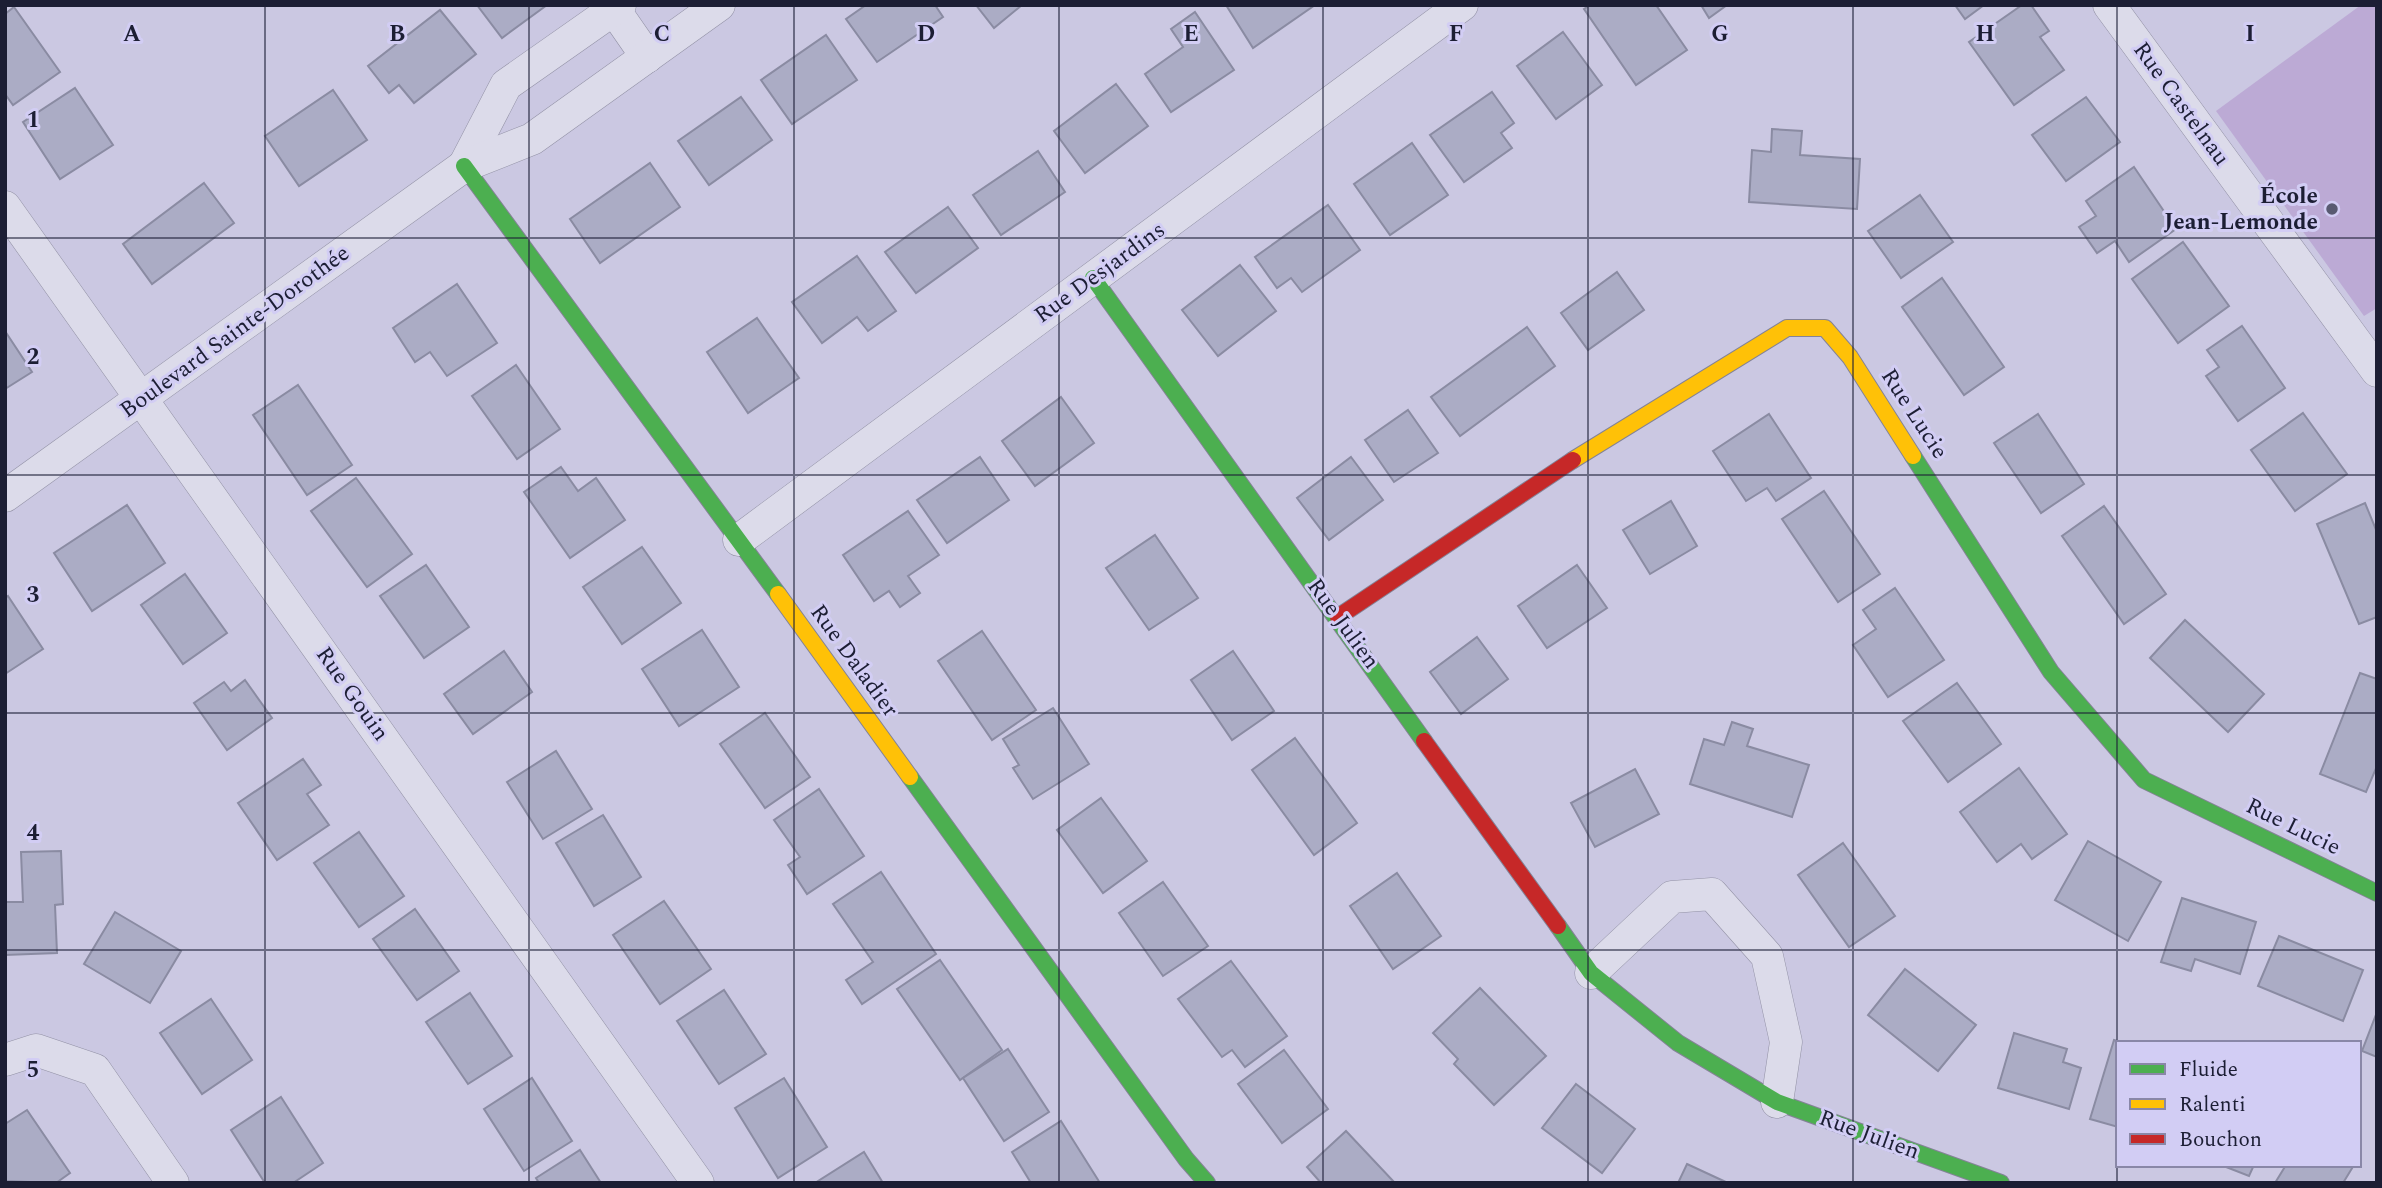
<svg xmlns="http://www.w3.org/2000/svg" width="2382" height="1188" viewBox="0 0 2382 1188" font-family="Spectral,serif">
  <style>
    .green { fill: #bcaad5 }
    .building { fill: #abacc5; stroke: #8a8ba2; stroke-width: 2 }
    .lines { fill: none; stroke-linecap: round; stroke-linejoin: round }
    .street-casing { stroke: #9392a6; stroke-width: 33 }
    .fast-casing { stroke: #848396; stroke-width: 18 }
    .slow-casing { stroke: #848396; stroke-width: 18 }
    .jam-casing { stroke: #848396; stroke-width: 18 }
    .street { stroke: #dcdbea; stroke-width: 32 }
    .fast { stroke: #4caf50; stroke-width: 16 }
    .slow { stroke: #ffc107; stroke-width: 16 }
    .jam { stroke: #c62828; stroke-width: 16 }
    .grid { fill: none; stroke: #1c1e34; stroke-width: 2; stroke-opacity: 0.55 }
    .poi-dot { fill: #595a71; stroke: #d2cdf4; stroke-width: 2.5 }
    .labels { text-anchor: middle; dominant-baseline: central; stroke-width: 6; stroke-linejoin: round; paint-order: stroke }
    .street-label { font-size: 23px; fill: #1c1e34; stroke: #d2cdf4 }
    .poi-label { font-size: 23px; font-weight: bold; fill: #1c1e34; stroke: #d2cdf4; text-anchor: end }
    .grid-label { font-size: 23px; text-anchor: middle; font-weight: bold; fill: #1c1e34; stroke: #d2cdf4; stroke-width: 6; stroke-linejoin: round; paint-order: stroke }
  </style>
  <rect width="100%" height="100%" fill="#cbc8e2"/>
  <path class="green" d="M2361 5H2377V308L2364 316 2216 111Z"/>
  <g class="building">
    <path d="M477 5H547L502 38Z"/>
    <path d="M866 5H935L943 17 877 62 846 19Z"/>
    <path d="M976 5H1022L994 28Z"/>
    <path d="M1226 5H1315L1253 48Z"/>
    <path d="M1590 5H1656L1687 50 1636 85 1584 9Z"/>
    <path d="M1701 5H1727L1709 18Z"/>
    <path d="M1955 5H1984L1965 19Z"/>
    <path d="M2022 5H2031L2049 31 2040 37 2064 70 2014 105 1969 42Z"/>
    <path d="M14 7 60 72 13 105 5 94V14Z"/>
    <path d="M440 10 476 54 414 103 399 85 389 93 368 66Z"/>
    <path d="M1195 12 1234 70 1171 112 1145 74 1183 47 1171 29Z"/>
    <path d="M1563 32 1602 85 1556 119 1517 66Z"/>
    <path d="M826 35 857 80 792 124 761 80Z"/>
    <path d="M1116 84 1148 126 1085 173 1054 131Z"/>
    <path d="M75 88 113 145 60 179 23 122Z"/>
    <path d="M333 90 367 140 299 186 265 136Z"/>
    <path d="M1492 92 1514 123 1501 133 1512 148 1464 182 1430 135Z"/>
    <path d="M741 97 772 140 709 185 678 141Z"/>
    <path d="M2086 97 2120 142 2066 181 2032 135Z"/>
    <path d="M1772 129 1802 131 1800 155 1860 159 1857 209 1749 202 1752 150 1771 152Z"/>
    <path d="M1412 143 1448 195 1390 235 1354 184Z"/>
    <path d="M1038 151 1065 192 1001 235 973 195Z"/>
    <path d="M650 163 680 207 600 263 570 219Z"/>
    <path d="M2134 167 2176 229 2129 262 2115 241 2097 253 2079 227 2096 216 2086 201Z"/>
    <path d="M204 183 234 223 152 284 123 244Z"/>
    <path d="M1920 195 1953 242 1901 278 1868 231Z"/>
    <path d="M1328 205 1360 250 1302 292 1291 278 1277 288 1255 257Z"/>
    <path d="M948 207 978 248 916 293 885 252Z"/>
    <path d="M2183 242 2229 306 2178 343 2132 279Z"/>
    <path d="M857 256 896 311 868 331 857 317 822 343 792 302Z"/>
    <path d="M1240 265 1276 311 1218 356 1182 310Z"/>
    <path d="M1617 272 1644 310 1588 350 1561 313Z"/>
    <path d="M1942 278 2004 367 1964 395 1902 307Z"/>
    <path d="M457 284 497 343 447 376 430 352 415 362 393 328Z"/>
    <path d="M757 318 799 378 748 413 707 352Z"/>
    <path d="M2242 326 2285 388 2238 421 2206 376 2219 367 2207 350Z"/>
    <path d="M1527 327 1555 366 1460 436 1431 397Z"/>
    <path d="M5 331 32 372 5 389Z"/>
    <path d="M516 365 560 429 517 459 472 396Z"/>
    <path d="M298 385 352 465 307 495 253 415Z"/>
    <path d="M1061 397 1094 443 1035 486 1002 441Z"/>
    <path d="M1408 410 1438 453 1394 482 1365 440Z"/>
    <path d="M2303 413 2347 474 2295 511 2251 450Z"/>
    <path d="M1769 414 1811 478 1776 501 1767 488 1746 501 1713 451Z"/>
    <path d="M2038 414 2084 484 2041 513 1994 443Z"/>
    <path d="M980 457 1009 500 947 543 917 500Z"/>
    <path d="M1351 457 1383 500 1329 540 1297 498Z"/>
    <path d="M561 467 578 491 596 478 625 520 570 558 524 492Z"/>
    <path d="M356 478 412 554 367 587 311 511Z"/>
    <path d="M1824 491 1880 574 1838 602 1782 519Z"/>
    <path d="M1671 501 1697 546 1650 574 1623 530Z"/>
    <path d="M2365 503 2377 532V617L2359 624 2317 524Z"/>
    <path d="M127 505 165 563 92 611 54 553Z"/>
    <path d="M2104 506 2166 594 2124 624 2062 536Z"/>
    <path d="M908 511 939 555 908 576 920 593 900 607 889 591 874 601 843 555Z"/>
    <path d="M1155 535 1198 598 1149 630 1106 568Z"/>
    <path d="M642 547 681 603 622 644 583 587Z"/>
    <path d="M426 565 469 627 424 658 380 596Z"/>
    <path d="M1577 565 1607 608 1547 648 1518 606Z"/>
    <path d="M185 574 227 633 183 664 141 605Z"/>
    <path d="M1895 588 1944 660 1888 697 1853 645 1876 629 1863 610Z"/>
    <path d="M8 596 43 649 5 674V598Z"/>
    <path d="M2185 620 2264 694 2228 732 2150 658Z"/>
    <path d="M702 630 739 687 679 726 642 669Z"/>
    <path d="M982 631 1036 710 992 740 938 661Z"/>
    <path d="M1477 637 1508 679 1461 714 1430 672Z"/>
    <path d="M504 651 532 692 473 734 444 694Z"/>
    <path d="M1233 651 1274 711 1232 740 1191 680Z"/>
    <path d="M2360 673 2377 679V766L2366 792 2320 774Z"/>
    <path d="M245 680 272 718 227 750 194 703 224 682 231 691Z"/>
    <path d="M1957 683 2001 744 1948 782 1903 721Z"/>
    <path d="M1053 708 1089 764 1033 799 1013 768 1019 765 1003 739Z"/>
    <path d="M765 713 810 777 765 808 720 744Z"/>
    <path d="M1732 722 1753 729 1747 746 1809 765 1792 817 1690 784 1704 739 1724 745Z"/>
    <path d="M1295 738 1357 823 1314 855 1252 770Z"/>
    <path d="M556 751 592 809 543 839 507 782Z"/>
    <path d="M303 759 321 785 307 794 329 825 277 860 238 803Z"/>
    <path d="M2019 768 2067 834 2032 859 2021 844 1997 862 1960 812Z"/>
    <path d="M1635 769 1659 814 1595 847 1571 803Z"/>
    <path d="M819 789 864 856 807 894 788 865 800 857 774 820Z"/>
    <path d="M1101 798 1147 861 1103 893 1057 830Z"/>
    <path d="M603 815 641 877 594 906 556 843Z"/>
    <path d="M359 832 404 896 359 927 314 863Z"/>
    <path d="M2088 841 2161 882 2128 941 2055 900Z"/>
    <path d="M1843 843 1895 916 1849 947 1798 875Z"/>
    <path d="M61 851 63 904 55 905 57 953 5 955V902H23L21 852Z"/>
    <path d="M881 872 936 954 862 1004 846 980 873 962 833 904Z"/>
    <path d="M1397 873 1441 936 1393 969 1350 906Z"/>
    <path d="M1163 882 1208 946 1163 976 1119 913Z"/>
    <path d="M2182 898 2256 922 2240 974 2195 959 2191 971 2161 962Z"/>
    <path d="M664 901 711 969 660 1004 613 935Z"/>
    <path d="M415 909 459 971 417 1000 373 939Z"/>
    <path d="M115 912 181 951 150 1003 84 964Z"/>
    <path d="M2279 936 2363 970 2343 1021 2258 986Z"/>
    <path d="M940 960 1002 1050 960 1080 897 989Z"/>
    <path d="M1231 961 1287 1036 1245 1067 1232 1050 1222 1057 1178 999Z"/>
    <path d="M1905 969 1976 1025 1938 1071 1868 1015Z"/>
    <path d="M1480 988 1546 1056 1494 1105 1454 1064 1458 1059 1433 1033Z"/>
    <path d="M724 990 766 1054 719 1084 677 1021Z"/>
    <path d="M470 993 512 1056 468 1084 426 1022Z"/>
    <path d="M211 999 252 1060 202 1094 160 1033Z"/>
    <path d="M2377 1012V1057L2362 1051Z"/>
    <path d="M2014 1033 2067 1049 2063 1062 2081 1068 2069 1109 1998 1088Z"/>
    <path d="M2114 1040 2124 1043H2118V1127L2090 1119Z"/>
    <path d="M1008 1049 1049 1112 1004 1141 963 1078Z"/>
    <path d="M1284 1050 1328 1109 1282 1143 1238 1084Z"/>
    <path d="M532 1078 572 1141 524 1171 484 1109Z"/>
    <path d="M784 1078 827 1147 778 1178 735 1108Z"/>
    <path d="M1576 1084 1635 1129 1602 1173 1542 1128Z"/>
    <path d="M281 1097 323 1163 293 1183H265L231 1130Z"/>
    <path d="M27 1110 70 1173 56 1183 5 1181V1124Z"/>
    <path d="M1061 1121 1100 1183H1031L1012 1152Z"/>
    <path d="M1346 1131 1395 1183H1321L1307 1167Z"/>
    <path d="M580 1150 601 1183H539L536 1178Z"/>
    <path d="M864 1152 883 1183H815Z"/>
    <path d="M1687 1164 1728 1183H1678Z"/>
    <path d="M2221 1165H2254L2249 1176Z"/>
    <path d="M2286 1165H2354L2343 1183H2275Z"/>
  </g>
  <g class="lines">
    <defs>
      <g id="street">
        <path d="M611 5 647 57"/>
        <path d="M2109 5 2377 371"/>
        <path d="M464 166 506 85 620 5"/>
        <path d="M5 207 698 1183"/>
        <path d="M5 496 464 166 532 139 719 5"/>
        <path d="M739 540 1462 5"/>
        <path d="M1591 973 1672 897 1712 894 1767 956 1786 1042 1777 1102"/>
        <path d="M5 1060 36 1050 95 1070 173 1183"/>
      </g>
      <g id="fast">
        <path d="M464 166 778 594"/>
        <path d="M1093 278 1424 741"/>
        <path d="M1913 456 2051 672 2144 780 2377 893"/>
        <path d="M910 777 1186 1159 1207 1183"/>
        <path d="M1558 926 1591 973 1678 1043 1777 1102 2001 1183"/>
      </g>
      <g id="slow">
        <path d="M1573 460 1787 328H1825L1850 357 1913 456"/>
        <path d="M778 594 910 777"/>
      </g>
      <g id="jam">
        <path d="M1338 617 1573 460"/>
        <path d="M1424 741 1558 926"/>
      </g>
    </defs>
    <use href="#street" class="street-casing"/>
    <use href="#fast" class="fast-casing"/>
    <use href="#slow" class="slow-casing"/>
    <use href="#jam" class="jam-casing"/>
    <use href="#street" class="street"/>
    <use href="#fast" class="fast"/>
    <use href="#slow" class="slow"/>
    <use href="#jam" class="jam"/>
  </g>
  <path class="grid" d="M265 5V1183M529 5V1183M794 5V1183M1059 5V1183M1323 5V1183M1588 5V1183M1853 5V1183M2117 5V1183M5 238H2377M5 475H2377M5 713H2377M5 950H2377"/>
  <circle class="poi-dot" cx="2332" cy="209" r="7"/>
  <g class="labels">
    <g class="street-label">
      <text transform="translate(2181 104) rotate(54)">Rue Castelnau</text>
      <text transform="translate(1100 273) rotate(-36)">Rue Desjardins</text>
      <text transform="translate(235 332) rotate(-36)">Boulevard Sainte-Dorothée</text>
      <text transform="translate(1914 414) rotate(57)">Rue Lucie</text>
      <text transform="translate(1343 624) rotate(54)">Rue Julien</text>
      <text transform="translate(854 661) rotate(54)">Rue Daladier</text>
      <text transform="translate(352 694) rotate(55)">Rue Gouin</text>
      <text transform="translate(2293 827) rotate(26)">Rue Lucie</text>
      <text transform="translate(1869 1135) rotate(20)">Rue Julien</text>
    </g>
    <g class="poi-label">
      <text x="2318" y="196">École<tspan x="2318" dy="26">Jean-Lemonde</tspan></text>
    </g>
  </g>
  <g class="grid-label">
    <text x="132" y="41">A</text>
    <text x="397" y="41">B</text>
    <text x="662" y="41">C</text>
    <text x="926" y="41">D</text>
    <text x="1191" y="41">E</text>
    <text x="1456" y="41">F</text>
    <text x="1720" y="41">G</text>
    <text x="1985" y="41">H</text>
    <text x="2250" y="41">I</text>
    <text x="33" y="127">1</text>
    <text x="33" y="364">2</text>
    <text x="33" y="602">3</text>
    <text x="33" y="840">4</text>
    <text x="33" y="1077">5</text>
  </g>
  <rect width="2382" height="1188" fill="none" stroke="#1c1e34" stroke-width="14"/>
  <rect x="2116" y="1041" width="245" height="126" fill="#d2cdf4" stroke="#8987a7" stroke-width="2"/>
  <rect x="2130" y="1064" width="35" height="10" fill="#4caf50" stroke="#8987a7" stroke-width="2"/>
  <text x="2179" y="1076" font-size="21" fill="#1c1e34">Fluide</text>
  <rect x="2130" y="1099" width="35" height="10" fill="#ffc107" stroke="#8987a7" stroke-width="2"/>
  <text x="2179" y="1111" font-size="21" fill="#1c1e34">Ralenti</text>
  <rect x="2130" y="1134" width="35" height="10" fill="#c62828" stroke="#8987a7" stroke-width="2"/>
  <text x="2179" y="1146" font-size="21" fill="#1c1e34">Bouchon</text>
</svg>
